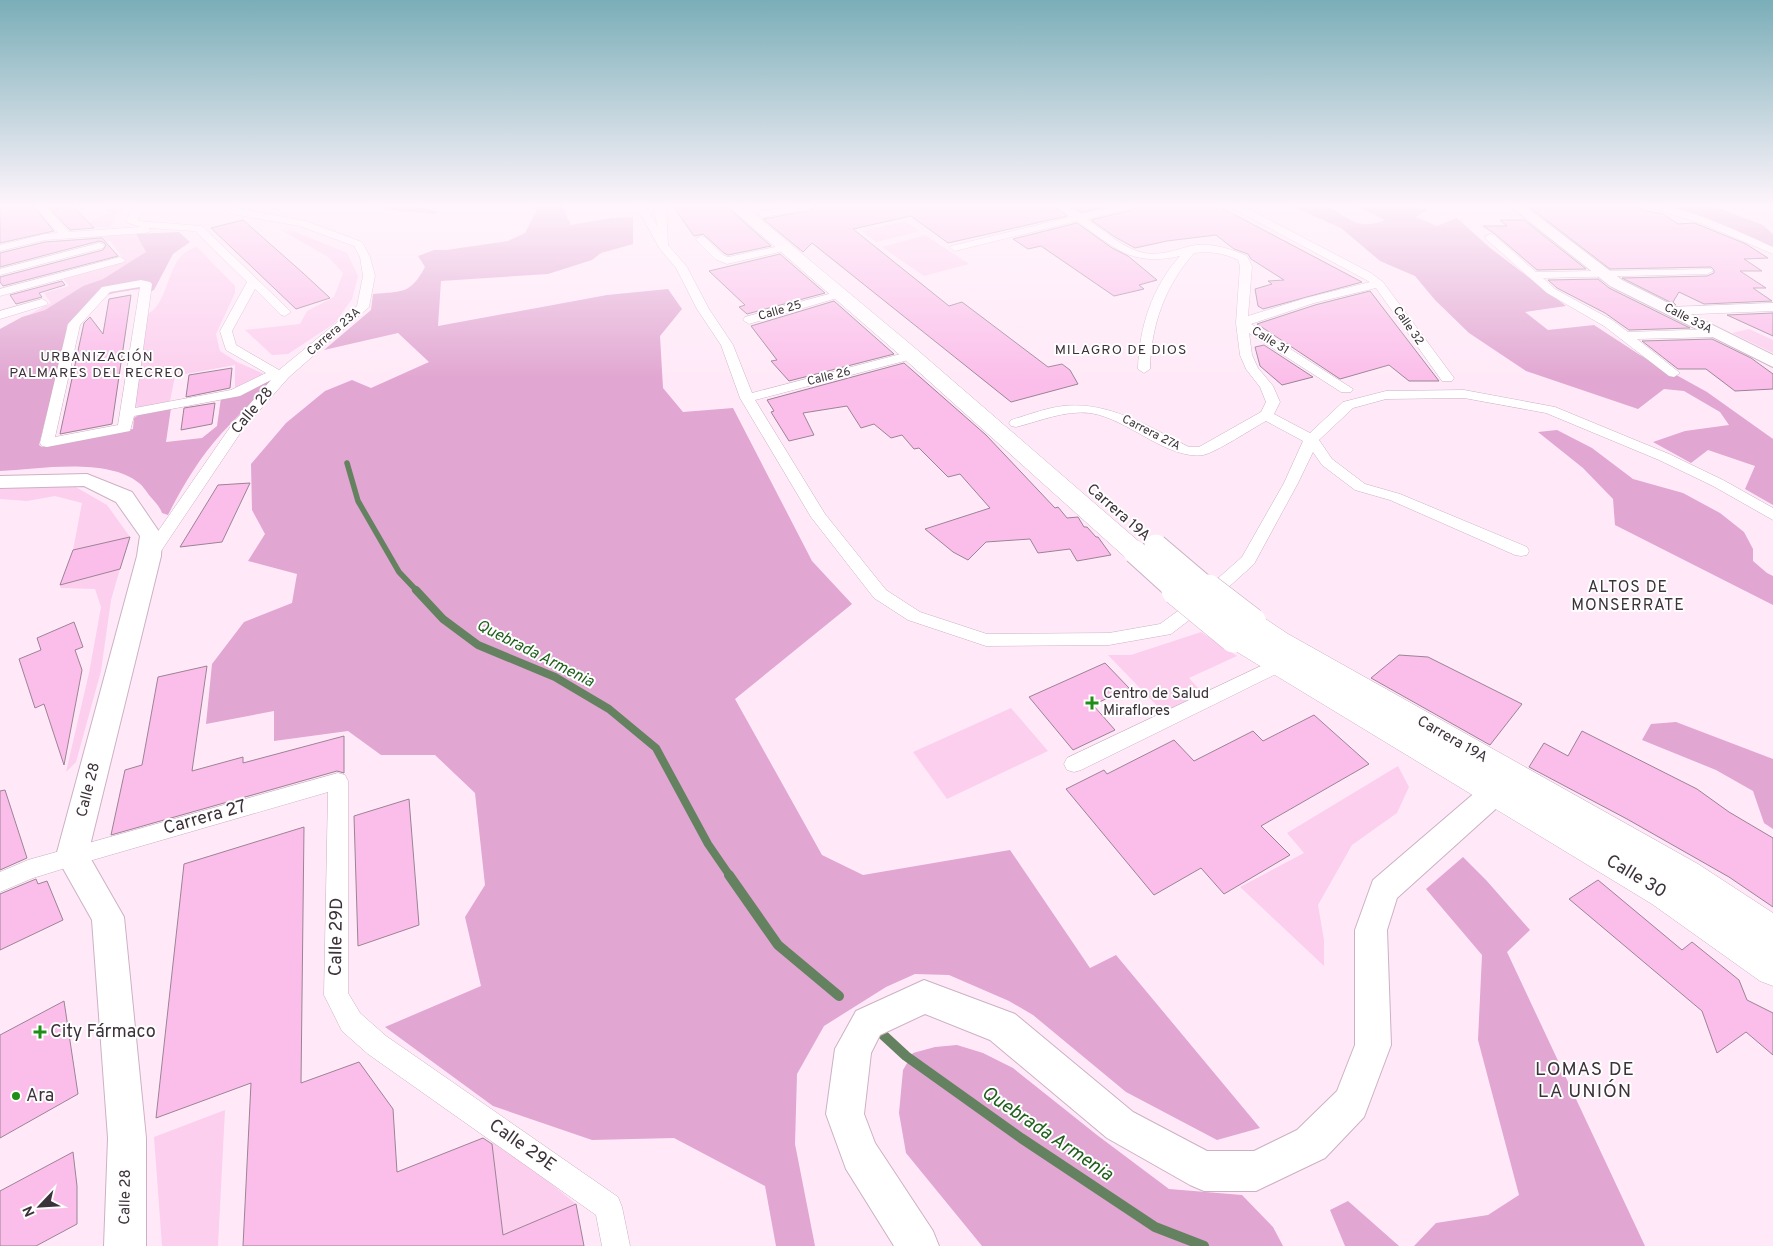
<svg xmlns="http://www.w3.org/2000/svg" width="1773" height="1246" viewBox="0 0 1773 1246" font-family="Overpass,sans-serif">
  <style>
    .green { fill: #fccfee }
    .forest { fill: #e1a6d1 }
    .lines { fill: none; stroke-linecap: round; stroke-linejoin: round }
    .stream-far2 { stroke: #658260; stroke-width: 5.5 }
    .stream-far1 { stroke: #658260; stroke-width: 8 }
    .stream { stroke: #658260; stroke-width: 10 }
    .building { fill: #fbbeea; stroke: #9c8394 }
    .street-casing { stroke: #ccb1c4; stroke-width: 1 }
    .secondary-casing { stroke: #ccb1c4; stroke-width: 2 }
    .primary-casing { stroke: #ccb1c4; stroke-width: 1 }
    .street { fill: #fff; fill-rule: evenodd }
    .secondary { fill: #fff; fill-rule: evenodd }
    .primary { fill: #fff; fill-rule: evenodd }
    .primary-bridge-far1-casing { stroke: #ccb1c4; stroke-width: 25; stroke-linecap: butt }
    .primary-bridge-casing { stroke: #ccb1c4; stroke-width: 32; stroke-linecap: butt }
    .primary-bridge-far1 { stroke: #fff; stroke-width: 23 }
    .primary-bridge { stroke: #fff; stroke-width: 31 }
    .poi-dot { fill: #1e8e16; stroke: #fefefe; stroke-width: 2 }
    .labels { text-anchor: middle; dominant-baseline: central; stroke-width: 4; stroke-linejoin: round; paint-order: stroke }
    .far-street-label { font-size: 12px; fill: #3c3239; stroke: #fefefe }
    .far-neighbourhood-label { font-size: 14px; letter-spacing: 1px; fill: #3c3239; stroke: #fefefe }
    .street-label { font-size: 15px; fill: #3c3239; stroke: #fefefe }
    .poi-label { font-size: 15px; fill: #3c3239; stroke: #fefefe; text-anchor: start }
    .neighbourhood-label { font-size: 16px; letter-spacing: 1px; fill: #3c3239; stroke: #fefefe }
    .water-label { font-size: 16px; font-style: italic; fill: #1f5f1b; stroke: #fefefe }
    .near-street-label { font-size: 18px; fill: #3c3239; stroke: #fefefe }
    .near-poi-label { font-size: 18px; fill: #3c3239; stroke: #fefefe; text-anchor: start }
    .near-neighbourhood-label { font-size: 19px; letter-spacing: 1px; fill: #3c3239; stroke: #fefefe }
    .near-water-label { font-size: 19px; font-style: italic; fill: #1f5f1b; stroke: #fefefe }
  </style>
  <rect width="100%" height="100%" fill="#ffe9f8"/>
  <g class="green">
    <path d="M106 206H127L120 212 110 227 84 228 92 221 109 213Z"/>
    <path d="M905 221 920 231 876 242 862 231Z"/>
    <path d="M281 230 296 232 347 253 358 276 352 299 335 323 288 354 272 355 245 330 300 324 307 311 334 297 343 273 328 257Z"/>
    <path d="M136 234 147 252 103 279 83 286 45 310 28 315 51 303 44 293 69 286 63 279 125 261 110 241 91 243 88 236Z"/>
    <path d="M925 235 969 264 924 276 882 247Z"/>
    <path d="M197 247 235 286V293L216 334 220 351 237 362 262 373 263 375 240 387H235V365L175 376 170 401 142 408 135 406 146 315C173 302 164 254 197 247Z"/>
    <path d="M1749 329 1773 340V353L1732 333Z"/>
    <path d="M74 486 107 505 130 537 73 550 82 503 55 496 27 501 0 499V487Z"/>
    <path d="M120 569 111 600 101 671 76 762 66 772 89 673 101 607 95 589 61 588 60 585Z"/>
    <path d="M1201 632 1237 656 1189 678 1202 692 1164 713 1108 655H1131Z"/>
    <path d="M1011 708 1048 751 947 799 913 752Z"/>
    <path d="M1398 766 1409 787 1397 813 1352 845 1318 905 1324 940V966L1240 887 1304 853 1287 833Z"/>
    <path d="M225 1110 218 1246H162L154 1137Z"/>
    <path d="M491 1135 576 1204 503 1235Z"/>
  </g>
  <g class="forest">
    <path d="M372 206H417L438 212 434 214 398 211Z"/>
    <path d="M530 206H562L571 225 611 218 633 217V244L601 253 592 260 548 274 441 281 438 326 607 295 668 289 682 309 660 336 663 388 683 412 733 408 812 561 852 604 735 699 822 855 863 875 1010 850 1090 968 1116 955 1260 1128 1217 1140 1126 1092 1033 1015 1009 1001 949 975 915 974 886 987 824 1026 797 1074 795 1144 815 1246H776L765 1186 674 1138 592 1140 493 1106 385 1027 481 986 465 917 485 885 475 793 435 755H381L348 731 274 741V711L206 724 212 664 244 622 292 603 297 574 248 561 265 534 252 510 251 464 286 423 325 391 352 380 371 388 429 362 398 333 324 350 371 310 373 294C402 291 410 295 425 267L418 256 434 250H446L508 241 525 233 537 209Z"/>
    <path d="M1291 206C1301 206 1314 203 1323 206 1348 213 1354 233 1385 220L1355 206H1412L1427 210 1416 217 1437 226 1457 218 1489 247 1566 306 1525 312 1548 330 1594 325 1640 355 1707 392 1773 439V505L1745 489 1755 466 1708 450 1691 463 1653 442 1685 431 1729 425 1720 412 1684 391 1664 389 1638 409 1526 371 1469 333 1435 300 1415 276 1380 261 1341 228Z"/>
    <path d="M1683 206H1713L1763 225 1773 234V249L1734 229 1674 209Z"/>
    <path d="M179 232 190 242 173 254 154 290 149 292C141 288 136 289 127 291 95 295 89 303 67 325L66 336 39 445 42 447 133 429 134 418 140 414 171 408 166 442 202 438 217 426 221 398 272 380C256 399 238 415 221 434 200 457 182 487 168 515L162 513C159 505 154 501 149 495 146 491 143 486 139 483 108 457 38 469 0 471V329L22 317 45 310 83 286 103 279 146 252 136 234Z"/>
    <path d="M1557 430 1592 448 1633 479 1683 493 1720 513 1744 532 1753 549V561L1767 573 1773 576V605L1615 525 1613 499 1583 468 1538 432Z"/>
    <path d="M1676 722 1773 759V829L1764 823 1753 791 1716 770 1642 740 1651 724Z"/>
    <path d="M1463 857 1486 880 1530 930 1507 952 1645 1246H1414L1436 1223 1488 1215 1519 1195 1478 1040 1482 955 1426 889Z"/>
    <path d="M957 1045 983 1053 1013 1068 1097 1135 1169 1189 1242 1195 1273 1227 1283 1246H982L906 1153 899 1113 903 1070 913 1053 935 1047Z"/>
    <path d="M1348 1201 1399 1246H1345L1330 1210Z"/>
  </g>
  <g class="lines">
    <path class="stream-far2" d="M347 463 358 501 399 572 417 591"/>
    <path class="stream-far1" d="M416 590 443 619 478 645 555 677 609 709 656 748 708 844 730 876"/>
    <g class="stream">
      <path d="M729 875 778 945 839 996"/>
      <path d="M881 1033 906 1056 1021 1138 1155 1227 1204 1246"/>
    </g>
  </g>
  <g class="building">
    <path d="M0 206H33L54 231 0 243Z"/>
    <path d="M47 206H73L94 228 70 230Z"/>
    <path d="M673 206H726L771 246 728 255 724 253 703 234 694 236Z"/>
    <path d="M815 206H1054L1067 216 948 243 911 216 853 229 949 306 962 302 1048 367 1062 364 1070 370 1078 384 1011 402 812 243 803 252 763 219 808 211Z"/>
    <path d="M1070 206H1110L1081 212Z"/>
    <path d="M1135 206H1218L1362 282 1263 309 1258 306 1255 289 1272 284 1268 281 1284 280 1251 259 1248 254 1234 249 1216 235 1167 241 1135 248 1115 237 1091 220 1132 210Z"/>
    <path d="M1528 206H1638L1645 211 1663 214 1678 224 1694 223 1702 226 1746 244 1768 258 1744 259 1762 271H1740L1766 288H1753L1772 301 1704 304 1679 292 1673 302 1676 305 1622 278 1707 276 1714 273V270L1711 267 1610 269Z"/>
    <path d="M243 220 303 273 330 298 296 309 211 228Z"/>
    <path d="M1500 220H1524L1586 269 1537 270 1495 234 1483 226H1507Z"/>
    <path d="M1077 223 1112 248 1128 256 1157 280 1139 285 1144 289 1114 296 1041 246 1028 249 1013 239Z"/>
    <path d="M102 238 118 256 3 286 0 282V277L103 250 106 245 103 242 99 241 0 267V253L45 242Z"/>
    <path d="M780 254 825 293 747 314 739 307 745 305 709 271Z"/>
    <path d="M1598 279 1609 288 1690 328 1629 330 1605 313 1557 288 1548 280Z"/>
    <path d="M62 281 65 285 39 293 42 297 16 304 10 295Z"/>
    <path d="M1370 291 1439 381H1409L1389 365 1340 379 1257 324 1315 305Z"/>
    <path d="M131 295 112 424 60 434 84 323 90 317 103 334 109 299Z"/>
    <path d="M834 301 894 354 789 381 771 361 777 360 751 326Z"/>
    <path d="M1773 313V336L1727 315Z"/>
    <path d="M1712 339 1751 358 1773 374V389L1735 391 1706 369H1678L1642 341Z"/>
    <path d="M1264 345 1313 377 1282 385 1260 366 1255 347Z"/>
    <path d="M904 363 986 435 1055 508 1058 507 1067 518 1078 517 1084 527H1087L1096 537H1098L1111 555 1077 561 1070 549 1038 553 1030 539 986 542 968 560 953 552 925 529 990 508 960 474 948 477 919 448 914 449 902 435 891 438 874 424 861 428 847 406 803 413 814 435 789 441 771 412 774 411 767 400Z"/>
    <path d="M232 368 230 388 186 397 189 375Z"/>
    <path d="M215 403 212 424 181 430 184 408Z"/>
    <path d="M250 483 222 542 180 547 218 485Z"/>
    <path d="M130 537 120 569 60 585 73 550Z"/>
    <path d="M74 622 83 647 75 650 82 670 64 765 44 704 35 708 19 659 41 650 37 638Z"/>
    <path d="M1399 655 1428 657 1522 704 1490 745 1371 678Z"/>
    <path d="M1105 663 1129 688 1093 705 1115 730 1073 750 1029 697Z"/>
    <path d="M207 666 192 771 243 757V763L344 736V773L337 771 111 835 125 770 142 765 158 677Z"/>
    <path d="M1314 715 1369 764 1261 826 1290 855 1224 894 1201 868 1154 895 1066 789 1104 770 1107 774 1174 740 1194 761 1253 731 1263 741Z"/>
    <path d="M1582 731 1697 789 1729 812 1773 838V907L1729 877 1627 819 1529 767 1544 743 1568 756Z"/>
    <path d="M5 790 27 858 0 870V791Z"/>
    <path d="M409 799 419 925 358 946 354 816Z"/>
    <path d="M304 827 301 1083 359 1062 393 1109 397 1172 483 1138 492 1144 503 1235 576 1204 584 1246H243L251 1083 156 1118 184 864Z"/>
    <path d="M36 879 38 884 47 881 63 920 0 950V894Z"/>
    <path d="M1598 880 1682 950 1692 942 1739 980 1747 1000 1773 1013V1055L1746 1032 1717 1053 1702 1011 1569 899Z"/>
    <path d="M64 1001 78 1094 0 1138V1035Z"/>
    <path d="M73 1152 77 1186V1224L36 1246H0V1191Z"/>
  </g>
  <g class="lines">
    <defs>
      <g id="street">
        <path d="M35 206H45L69 232 140 227 126 222 130 213 138 206H148L139 216 138 221 202 226 291 312 285 316 281 315 255 289 232 331 236 345 279 370 357 306 363 276 360 257 354 246 300 226 232 214 219 206H231L239 209 306 221 362 242 370 257 375 276 369 307 289 377 243 429 155 560 149 561 143 560 141 556 233 423 271 380 240 396 134 416 130 431 47 447 42 446 40 443 68 324 102 287 141 280 150 282 152 284 135 408 231 390 266 373 226 350 220 331 247 282 195 231 149 228 150 230 149 232 145 233 45 240 0 251V245L45 234 58 233ZM140 287 118 425 55 437 80 325 110 292Z"/>
        <path d="M636 206H646L657 226 654 206H664L666 211 668 245 687 267 709 309 733 345 752 393 912 351 916 352 918 355 916 358 755 400 825 514 886 590 920 612 987 634 1109 633 1160 624 1197 597 1242 557 1284 483 1303 441 1266 421C1253 428 1215 453 1203 455 1167 460 1127 418 1090 413 1065 410 1040 421 1016 427L1011 426 1009 423 1011 420C1028 415 1046 408 1063 406 1109 401 1149 427 1189 447H1199L1261 412 1266 402 1260 387 1246 369 1240 355 1236 323 1240 266 1238 260C1224 253 1210 251 1194 253 1165 286 1151 325 1150 369L1144 373 1138 369C1139 328 1152 287 1180 256 1131 267 1115 248 1077 221L955 251 950 248 951 246 1071 217 1056 206H1067L1081 214 1117 206H1133L1132 208 1087 219C1103 230 1124 249 1144 253 1159 256 1176 250 1190 246 1208 242 1230 248 1247 256L1252 266 1248 316 1306 298 1370 282 1232 208 1231 206H1243L1371 273 1383 282 1454 378 1452 381H1442L1376 288 1314 303 1251 324 1353 389 1351 392H1341L1249 333 1252 355 1258 368 1273 386 1280 402 1274 414 1310 433 1343 402 1386 391 1464 390 1555 407 1669 454 1723 480 1773 508V520L1713 486 1659 460 1546 413 1464 398 1386 399 1353 408 1319 440 1332 459 1365 484 1400 494 1527 547 1529 551 1527 555 1521 556 1515 555 1390 500 1355 490 1322 465 1313 452 1298 483 1254 564 1209 605 1171 634 1109 645 986 646 908 620 874 598 811 517 740 398 721 345 697 309 676 268 660 249Z"/>
        <path d="M793 206H813L808 209 763 217 758 214 763 211Z"/>
        <path d="M1650 206C1681 203 1743 234 1773 247V254L1703 224 1651 208Z"/>
        <path d="M1490 234 1494 235 1536 272 1711 269 1713 271 1707 274 1543 278 1555 289 1612 320 1628 332 1716 329 1722 333 1716 337 1637 339 1680 373 1674 377 1669 376 1604 326 1547 293 1486 239 1485 237Z"/>
        <path d="M701 236 705 237 723 255 728 257 784 245 789 248 788 250 727 264 715 259 697 241 696 239Z"/>
        <path d="M99 243 103 244 104 246 103 248 0 275V269Z"/>
        <path d="M120 257 125 260 124 262 0 296V289Z"/>
        <path d="M840 291 844 292 846 294 844 296 749 324 743 320 745 317Z"/>
        <path d="M42 299 46 301 48 303 46 305 0 319V311Z"/>
        <path d="M1773 303V311L1672 315 1666 311 1672 307Z"/>
        <path d="M1278 658 1284 660 1287 665 1284 670 1081 770 1074 772 1067 770 1064 764 1067 758Z"/>
        <path d="M338 773 345 775 348 781V993L360 1013 386 1036 618 1197 622 1207 630 1246H602L596 1215 368 1054 342 1031 324 995 328 792 72 866 33 878 0 892V872L28 860Z"/>
      </g>
      <g id="secondary">
        <path d="M1510 206H1525L1622 280 1773 355V367L1610 286Z"/>
        <path d="M87 474 132 492 162 536 161 556 88 854 124 917 146 1138V1246H104L108 1138 92 920 56 856 137 556 140 536 116 502 84 486 0 488V476Z"/>
        <path d="M1509 768 1519 772 1524 780 1519 788 1397 898 1387 930 1391 1045 1364 1117 1325 1158 1256 1191H1204L1190 1185 1107 1138 990 1040 925 1014 880 1035 871 1053 864 1114 875 1143 933 1231 939 1246H894L846 1169 826 1114 835 1049 856 1011 924 980 1015 1014 1133 1112 1207 1151H1254L1297 1130 1337 1091 1355 1045V930L1373 880 1499 772Z"/>
      </g>
      <g id="primary">
        <path d="M728 206H745L915 348 1144 546 1148 552 1144 558 1135 560 1126 558 901 356Z"/>
        <path d="M1251 613 1261 616 1288 634 1698 864 1773 913V986L1760 981 1652 904 1224 644 1220 637 1224 630 1234 627 1241 629 1237 623 1241 616Z"/>
      </g>
    </defs>
    <use href="#street" class="street-casing"/>
    <use href="#secondary" class="secondary-casing"/>
    <use href="#primary" class="primary-casing"/>
    <use href="#street" class="street"/>
    <use href="#secondary" class="secondary"/>
    <use href="#primary" class="primary"/>
    <defs>
      <g id="primary-bridge-far1">
        <path d="M1156 546 1209 591"/>
        <path d="M1135 552 1178 591"/>
      </g>
      <g id="primary-bridge">
        <path d="M1177 590 1234 637"/>
        <path d="M1208 590 1251 623"/>
      </g>
    </defs>
    <use href="#primary-bridge-far1" class="primary-bridge-far1-casing"/>
    <use href="#primary-bridge" class="primary-bridge-casing"/>
    <use href="#primary-bridge-far1" class="primary-bridge-far1"/>
    <use href="#primary-bridge" class="primary-bridge"/>
  </g>
  <linearGradient id="sky" x2="0" y2="1"><stop stop-color="#7aaeb8"/><stop offset="0.54" stop-color="#fff5fc"/><stop offset="1" stop-color="#fff5fc" stop-opacity="0"/></linearGradient>
  <rect width="1773" height="380" fill="url(#sky)"/>
  <g class="poi-dot">
    <path d="M1089.5 695.5h5v5h5v5h-5v5h-5v-5h-5v-5h5z"/>
    <path d="M37.5 1024.5h5v5h5v5h-5v5h-5v-5h-5v-5h5z"/>
    <circle cx="16" cy="1096" r="5"/>
  </g>
  <g class="labels">
    <g class="far-street-label">
      <text transform="translate(780 311) rotate(-16)">Calle 25</text>
      <text transform="translate(1688 319) rotate(27)">Calle 33A</text>
      <text transform="translate(1408 326) rotate(55)">Calle 32</text>
      <text transform="translate(334 332) rotate(-41)">Carrera 23A</text>
      <text transform="translate(1270 341) rotate(32)">Calle 31</text>
      <text transform="translate(829 377) rotate(-14)">Calle 26</text>
      <text transform="translate(1151 433) rotate(27)">Carrera 27A</text>
    </g>
    <g class="far-neighbourhood-label">
      <text x="1121" y="350">MILAGRO DE DIOS</text>
      <text x="97" y="357">URBANIZACIÓN<tspan x="97" dy="16">PALMARES DEL RECREO</tspan></text>
    </g>
    <g class="street-label">
      <text transform="translate(253 411) rotate(-50)">Calle 28</text>
      <text transform="translate(1118 513) rotate(41)">Carrera 19A</text>
      <text transform="translate(1452 740) rotate(30)">Carrera 19A</text>
      <text transform="translate(89 790) rotate(-76)">Calle 28</text>
      <text transform="translate(126 1197) rotate(-89)">Calle 28</text>
    </g>
    <g class="poi-label">
      <text x="1103" y="694">Centro de Salud<tspan x="1103" dy="17">Miraflores</tspan></text>
    </g>
    <g class="neighbourhood-label">
      <text x="1628" y="588">ALTOS DE<tspan x="1628" dy="18">MONSERRATE</tspan></text>
    </g>
    <g class="water-label">
      <text transform="translate(535 654) rotate(27)">Quebrada Armenia</text>
    </g>
    <g class="near-street-label">
      <text transform="translate(205 818) rotate(-16)">Carrera 27</text>
      <text transform="translate(1636 877) rotate(31)">Calle 30</text>
      <text transform="translate(337 937) rotate(-89)">Calle 29D</text>
      <text transform="translate(522 1146) rotate(35)">Calle 29E</text>
    </g>
    <g class="near-poi-label">
      <text x="50" y="1032">City Fármaco</text>
      <text x="26" y="1096">Ara</text>
    </g>
    <g class="near-neighbourhood-label">
      <text x="1585" y="1070">LOMAS DE<tspan x="1585" dy="22">LA UNIÓN</tspan></text>
    </g>
    <g class="near-water-label">
      <text transform="translate(1047 1134) rotate(34)">Quebrada Armenia</text>
    </g>
  </g>
  <g transform="translate(40 1206) rotate(245)" stroke="#fefefe" stroke-width="4" paint-order="stroke">
  <path d="M0-4L9 19L0 12L-9 19Z" fill="#3c3239"/>
  <text y="-8" font-size="14" font-weight="bold" text-anchor="middle" fill="#3c3239">N</text>
  </g>
</svg>
